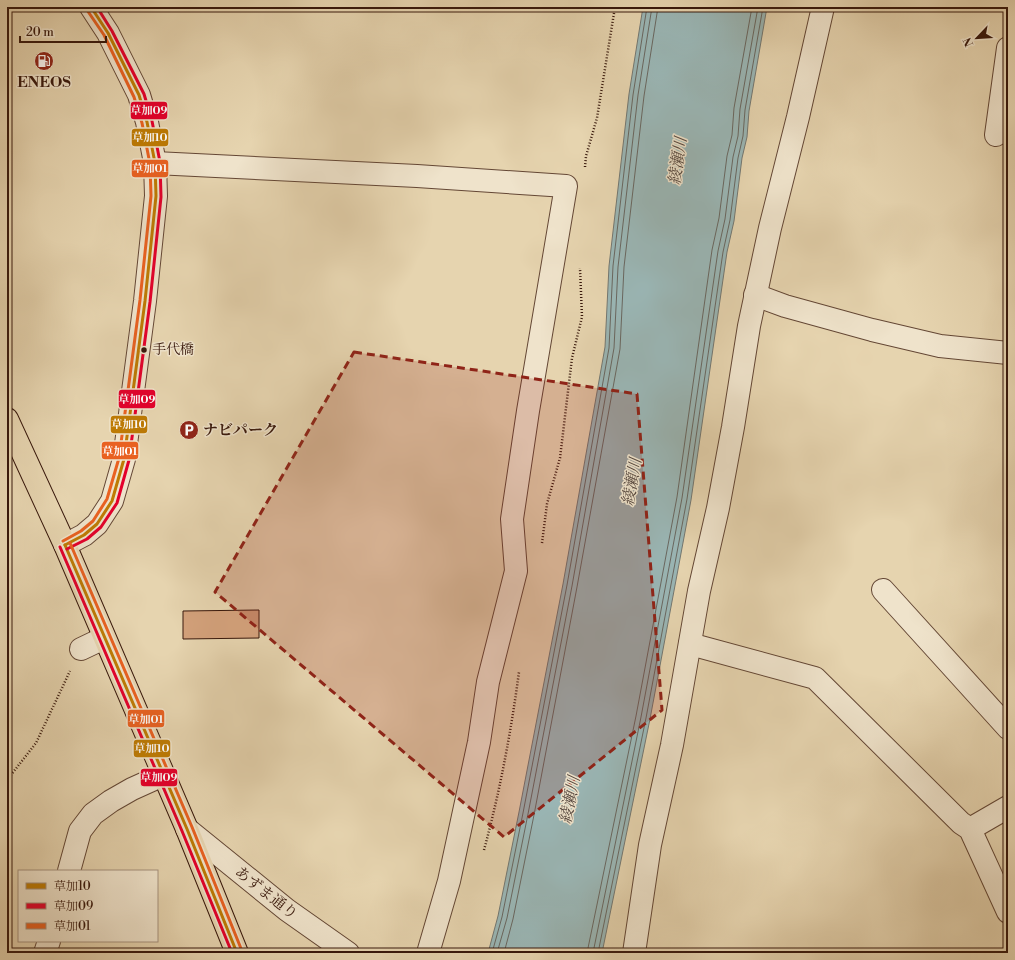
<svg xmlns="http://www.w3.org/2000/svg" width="1015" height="960" viewBox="0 0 1015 960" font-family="'Libre Bodoni','Noto Serif JP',serif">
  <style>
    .water { fill: #9ab6b5; stroke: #737771 }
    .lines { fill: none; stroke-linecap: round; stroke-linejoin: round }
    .shore { stroke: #696760; stroke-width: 1 }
    .building { fill: #d3a17b; stroke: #38180c }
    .minor-casing { stroke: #644735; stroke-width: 24 }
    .major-casing { stroke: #38180c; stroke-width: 24 }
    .path { stroke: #38180c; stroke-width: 2.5; stroke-dasharray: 1 2; stroke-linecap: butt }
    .minor { stroke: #efe3cb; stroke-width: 22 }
    .major { stroke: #e6d4af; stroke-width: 22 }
    .bus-1-casing { stroke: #efe3cb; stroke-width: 6 }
    .bus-2-casing { stroke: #efe3cb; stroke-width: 6 }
    .bus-3-casing { stroke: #efe3cb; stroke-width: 6 }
    .bus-1 { stroke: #be7b04; stroke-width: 3 }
    .bus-2 { stroke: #e4002b; stroke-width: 3 }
    .bus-3 { stroke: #e96121; stroke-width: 3 }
    .marked { fill: #8f2418; fill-opacity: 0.2; stroke: #8f2418; stroke-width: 3; stroke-dasharray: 8 5; stroke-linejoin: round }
    .bus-dot { fill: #38180c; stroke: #efe3cb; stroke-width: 1.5 }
    .labels { text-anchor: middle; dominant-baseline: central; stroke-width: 3; stroke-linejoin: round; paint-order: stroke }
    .bus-label { font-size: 14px; fill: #38180c; stroke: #efe3cb; text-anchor: start }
    .poi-label { font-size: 15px; font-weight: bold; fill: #38180c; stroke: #efe3cb }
    .street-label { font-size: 15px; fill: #38180c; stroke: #efe3cb }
    .water-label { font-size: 16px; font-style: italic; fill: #55473f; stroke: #efe3cb }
    .line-badge { stroke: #efe3cb; stroke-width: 1.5 }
    .badge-label { font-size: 11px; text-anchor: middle; font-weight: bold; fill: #fff }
  </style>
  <rect width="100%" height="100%" fill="#e6d4af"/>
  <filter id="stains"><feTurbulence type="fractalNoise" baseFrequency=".005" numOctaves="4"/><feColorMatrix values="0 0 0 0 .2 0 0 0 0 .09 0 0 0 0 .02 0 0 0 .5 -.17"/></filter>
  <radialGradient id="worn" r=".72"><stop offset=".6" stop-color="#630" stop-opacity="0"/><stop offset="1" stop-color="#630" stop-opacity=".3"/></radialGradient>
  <path class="water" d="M643 7H767L749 111 747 137 742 158 734 221 727 252 691 500 650 719 602 953H488L498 916 519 812 563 584 605 347 609 266 629 94Z"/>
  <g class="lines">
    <g class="shore">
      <path d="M492 953 502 917 523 813 567 585 609 348 613 266 633 95 647 7"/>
      <path d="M497 953 507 918 528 814 572 586 614 348 618 267 638 95 652 7"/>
      <path d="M504 953 513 919 534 815 577 587 620 349 624 267 644 96 658 7"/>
      <path d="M587 953 636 716 677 497 712 250 719 218 727 156 732 135 734 108 752 7"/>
      <path d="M593 953 641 717 682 498 718 251 725 219 733 157 738 136 740 109 758 7"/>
      <path d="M598 953 646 718 687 499 723 252 730 220 738 158 743 136 745 110 763 7"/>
    </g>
  </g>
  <path class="building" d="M259 610V638L183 639V611Z"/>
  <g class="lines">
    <defs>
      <g id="minor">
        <path d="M996 135 1008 48"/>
        <path d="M155 163 417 176 566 186 528 411 512 519 516 571 488 682 479 742 449 881 428 953"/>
        <path d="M755 295 785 306 872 330 940 346 1008 353"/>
        <path d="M65 545 84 535 97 524 112 501 124 459 145 301 156 196 155 163 147 122 139 95 108 33 91 7"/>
        <path d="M883 590 1008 728"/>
        <path d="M690 644 815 678 961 823 970 829 1008 912"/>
        <path d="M81 649 104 638"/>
        <path d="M187 829 287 910 348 953"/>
        <path d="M970 829 1008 807"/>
        <path d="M69 871 80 831 93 814 111 801 132 789 163 775"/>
        <path d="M45 953 49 941"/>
        <path d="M634 953 650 845 672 745 699 591 718 508 733 427 749 326 770 228 798 117 823 7"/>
      </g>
      <path id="major" d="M7 419 65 545 187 829 237 953"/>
    </defs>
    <use href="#minor" class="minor-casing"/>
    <use href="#major" class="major-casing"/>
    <g class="path">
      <path d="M585 167 586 156 597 118 615 7"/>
      <path d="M542 543 547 504 560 458 572 358 582 317 580 268"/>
      <path d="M7 780 36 743 70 671"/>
      <path d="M484 850C500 791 511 732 519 672"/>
    </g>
    <use href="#minor" class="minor"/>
    <use href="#major" class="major"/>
    <defs>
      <g id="bus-1">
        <path d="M65 545 84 535 97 524 112 501 124 459 145 301 156 196 155 163 147 122 139 95 108 33 91 7"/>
        <path d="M65 545 187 829 237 953"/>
      </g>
      <g id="bus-2">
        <path d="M60 547 182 831 232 953"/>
        <path d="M67 549 87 539 101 527 117 503 129 460 150 302 161 197 160 162 152 121 144 94 112 31 97 7"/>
      </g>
      <g id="bus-3">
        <path d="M63 541 81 531 93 521 107 499 119 458 140 300 151 196 150 164 142 123 134 97 104 35 87 10"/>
        <path d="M70 543 192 827 242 951"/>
      </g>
    </defs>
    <use href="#bus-1" class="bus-1-casing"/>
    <use href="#bus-2" class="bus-2-casing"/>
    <use href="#bus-3" class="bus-3-casing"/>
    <use href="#bus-1" class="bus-1"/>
    <use href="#bus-2" class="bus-2"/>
    <use href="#bus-3" class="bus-3"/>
  </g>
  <path class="marked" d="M354 352 637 394 662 710 504 837 215 592Z"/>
  <defs>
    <symbol id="fuel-disc" viewBox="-11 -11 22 22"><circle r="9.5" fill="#8f2418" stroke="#efe3cb"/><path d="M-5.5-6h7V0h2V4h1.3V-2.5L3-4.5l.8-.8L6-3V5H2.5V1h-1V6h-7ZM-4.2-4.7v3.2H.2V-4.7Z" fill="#fff"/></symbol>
    <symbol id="parking-disc" viewBox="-11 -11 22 22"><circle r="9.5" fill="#8f2418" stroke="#efe3cb"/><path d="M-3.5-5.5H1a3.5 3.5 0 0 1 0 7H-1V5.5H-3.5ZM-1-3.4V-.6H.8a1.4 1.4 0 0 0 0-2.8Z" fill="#fff"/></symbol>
  </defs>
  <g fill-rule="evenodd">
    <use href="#fuel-disc" x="33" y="50" width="22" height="22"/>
    <use href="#parking-disc" x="178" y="419" width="22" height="22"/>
  </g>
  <circle class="bus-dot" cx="144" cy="350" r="3.5"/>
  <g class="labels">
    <g class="bus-label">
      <text x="152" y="350">手代橋</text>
    </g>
    <g class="poi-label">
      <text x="44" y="82">ENEOS</text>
      <text x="203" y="430" text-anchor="start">ナビパーク</text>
    </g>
    <g class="street-label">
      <text transform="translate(266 893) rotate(38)">あずま通り</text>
    </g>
    <g class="water-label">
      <text transform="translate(678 161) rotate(-82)">綾瀬川</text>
      <text transform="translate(632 482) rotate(-80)">綾瀬川</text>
      <text transform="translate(570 800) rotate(-79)">綾瀬川</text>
    </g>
  </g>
  <g class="line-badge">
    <rect x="130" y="101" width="38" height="19" rx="4" fill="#e4002b"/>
    <rect x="131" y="128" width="38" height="19" rx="4" fill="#be7b04"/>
    <rect x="131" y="159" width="38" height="19" rx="4" fill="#e96121"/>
    <rect x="118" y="389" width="38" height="20" rx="4" fill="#e4002b"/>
    <rect x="110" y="415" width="38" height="19" rx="4" fill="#be7b04"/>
    <rect x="101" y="441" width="38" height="19" rx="4" fill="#e96121"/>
    <rect x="127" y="709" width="38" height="19" rx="4" fill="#e96121"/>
    <rect x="133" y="739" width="38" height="19" rx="4" fill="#be7b04"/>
    <rect x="140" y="768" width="38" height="19" rx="4" fill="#e4002b"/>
  </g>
  <g class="badge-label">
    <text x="149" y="114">草加09</text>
    <text x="150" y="141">草加10</text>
    <text x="150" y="172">草加01</text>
    <text x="137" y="403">草加09</text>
    <text x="129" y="428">草加10</text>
    <text x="120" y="455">草加01</text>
    <text x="146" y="723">草加01</text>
    <text x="152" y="752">草加10</text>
    <text x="159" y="781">草加09</text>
  </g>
  <rect width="1015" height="960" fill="none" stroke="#e6d4af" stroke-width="24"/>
  <rect x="8" y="8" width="999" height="944" fill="none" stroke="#38180c" stroke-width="2"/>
  <rect x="12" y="12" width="991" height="936" fill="none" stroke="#38180c"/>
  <rect x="18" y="870" width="140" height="72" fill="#efe3cb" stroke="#a6927f"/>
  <rect x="26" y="883" width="20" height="6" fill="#be7b04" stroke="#a6927f"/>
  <text x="54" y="890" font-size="12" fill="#38180c">草加10</text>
  <rect x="26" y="903" width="20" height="6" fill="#e4002b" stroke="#a6927f"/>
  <text x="54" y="910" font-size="12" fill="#38180c">草加09</text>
  <rect x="26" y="923" width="20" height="6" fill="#e96121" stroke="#a6927f"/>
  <text x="54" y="930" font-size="12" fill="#38180c">草加01</text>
  <g transform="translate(977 38) rotate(245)" stroke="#efe3cb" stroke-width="3" paint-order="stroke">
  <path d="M0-3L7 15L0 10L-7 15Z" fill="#38180c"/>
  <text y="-6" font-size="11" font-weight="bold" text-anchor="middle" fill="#38180c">N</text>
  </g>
  <path d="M20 36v6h86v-6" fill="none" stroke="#38180c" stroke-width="2"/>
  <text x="26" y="36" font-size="12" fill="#38180c" stroke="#efe3cb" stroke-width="3" paint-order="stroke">20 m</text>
  <rect width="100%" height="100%" filter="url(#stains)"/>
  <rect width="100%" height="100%" fill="url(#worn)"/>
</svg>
